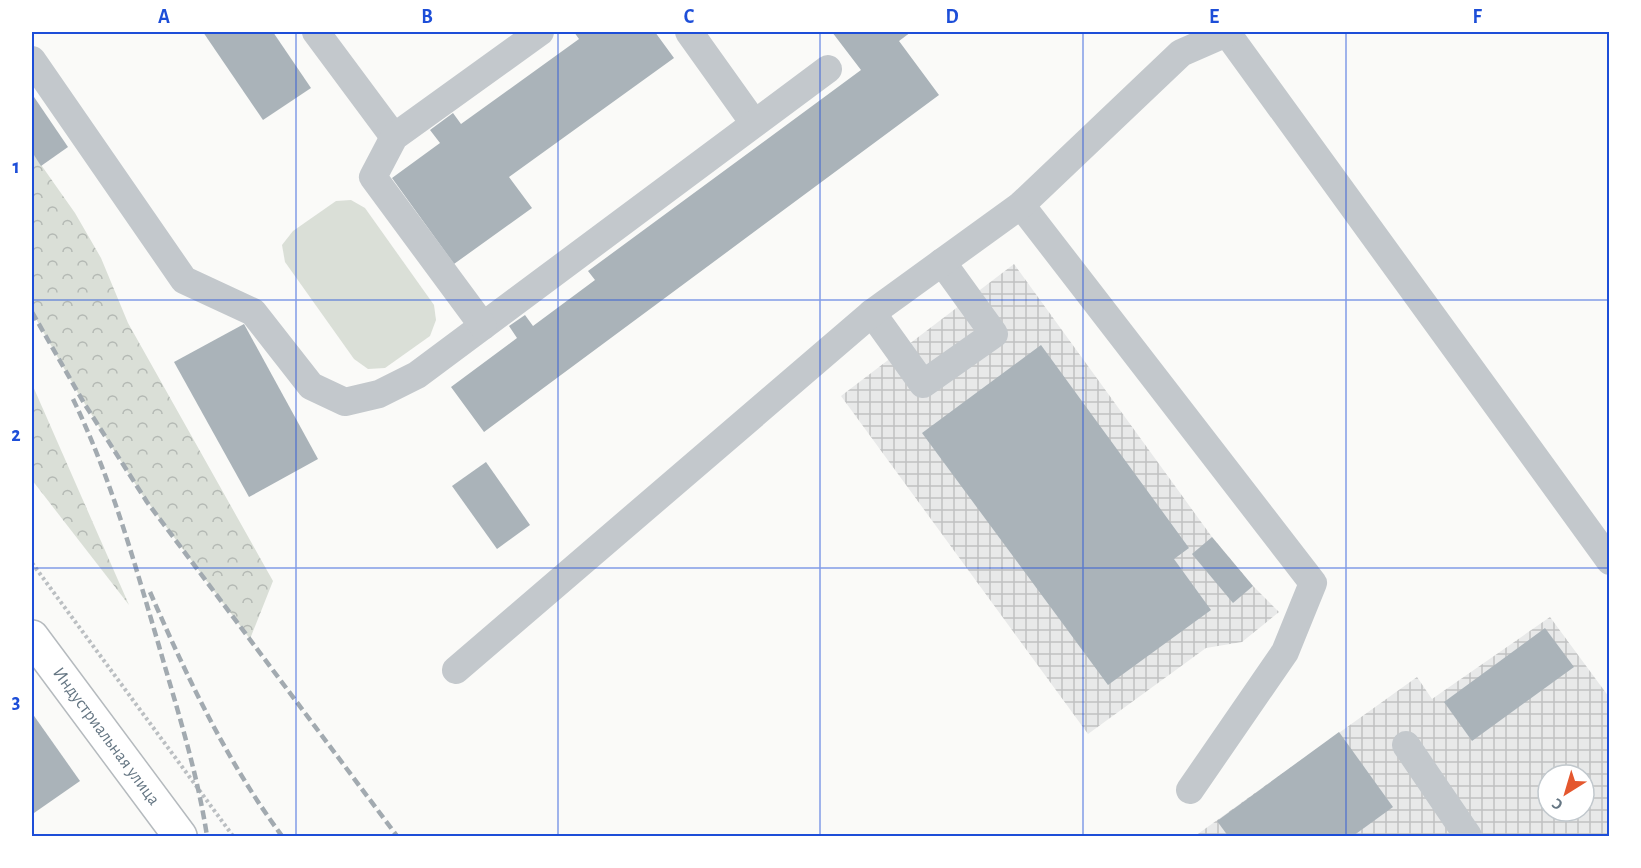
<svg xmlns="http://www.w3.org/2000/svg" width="1641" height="868" viewBox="0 0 1641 868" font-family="'Alegreya Sans',sans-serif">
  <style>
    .industrial { fill: url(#industrial-grid); fill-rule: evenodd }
    .forest { fill: url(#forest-crowns) }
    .garden { fill: #dadfd7 }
    .building { fill: #aab3b9 }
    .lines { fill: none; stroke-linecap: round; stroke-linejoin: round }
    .major-casing { stroke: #b5babe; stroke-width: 36 }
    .path { stroke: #bbbfc2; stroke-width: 4; stroke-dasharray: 3 3; stroke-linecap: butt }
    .minor { stroke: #c3c8cc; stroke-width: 28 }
    .major { stroke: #fff; stroke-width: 33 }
    .rail { stroke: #a2aab0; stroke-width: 4.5; stroke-dasharray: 9 4.5; stroke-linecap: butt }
    .grid { fill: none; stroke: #1d4ed8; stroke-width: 1.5; stroke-opacity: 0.55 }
    .labels { text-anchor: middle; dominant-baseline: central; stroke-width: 6; stroke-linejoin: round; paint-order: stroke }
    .street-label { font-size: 18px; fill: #657683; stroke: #fff }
    .neatline { fill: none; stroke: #1d4ed8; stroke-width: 2 }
    .grid-label { font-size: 20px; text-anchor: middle; font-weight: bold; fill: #1d4ed8 }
  </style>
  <defs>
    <pattern id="industrial-grid" width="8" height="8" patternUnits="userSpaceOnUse" patternTransform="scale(1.5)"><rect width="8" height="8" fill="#e8e9e9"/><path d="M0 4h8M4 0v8" fill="none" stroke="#c0c1c2"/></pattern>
    <pattern id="forest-crowns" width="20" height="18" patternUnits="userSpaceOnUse" patternTransform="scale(1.5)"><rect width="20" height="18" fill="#dadfd7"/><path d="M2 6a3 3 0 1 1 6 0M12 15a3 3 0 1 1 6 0" fill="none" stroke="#b4b9b4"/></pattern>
  </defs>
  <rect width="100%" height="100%" fill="#fafaf8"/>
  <g class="industrial">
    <path d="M1014 264 1212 537 1253 586 1279 612 1242 642 1206 648 1088 734 841 396Z"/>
    <path d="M1550 617 1609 697V836H1195L1417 677 1432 699ZM1548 775H1584V811H1548Z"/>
  </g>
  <g class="forest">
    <path d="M32 152 75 213 101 258 128 323 273 581 250 639 141 493 78 393 32 312Z"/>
    <path d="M32 384 129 605 32 480Z"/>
  </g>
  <path class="garden" d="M351 200 365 208 434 305 436 320 430 336 385 368 368 369 354 359 285 262 282 245 293 231 336 201Z"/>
  <g class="building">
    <path d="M203 32H273L311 88 263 120Z"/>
    <path d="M574 32H655L674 58 509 177 532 208 454 264 392 178 440 143 430 130 453 113 461 124 579 39Z"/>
    <path d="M832 32H911L899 41 939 95 484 432 451 387 517 338 509 326 525 315 533 326 595 280 588 271 861 70Z"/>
    <path d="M32 94 68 147 41 166 32 152Z"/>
    <path d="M244 324 318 459 249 497 174 362Z"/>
    <path d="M1041 345 1189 548 1174 559 1211 610 1108 685 922 433Z"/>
    <path d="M486 462 530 525 497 549 452 486Z"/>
    <path d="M1212 537 1253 586 1233 603 1192 554Z"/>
    <path d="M1545 628 1574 667 1472 741 1444 702Z"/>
    <path d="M32 713 80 781 34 813 32 809Z"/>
    <path d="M1339 732 1393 807 1353 836H1228L1217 821Z"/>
  </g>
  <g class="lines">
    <defs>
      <g id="major">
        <path id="s1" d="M32 637 180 836"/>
      </g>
    </defs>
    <use href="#major" class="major-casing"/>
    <path class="path" d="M32 563 233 836"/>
    <g class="minor">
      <path d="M316 32 394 137"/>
      <path d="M689 32 754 123"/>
      <path d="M1227 33 1610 561"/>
      <path d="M32 60 184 280 253 312 311 386 345 402 379 394 417 375 828 69"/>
      <path d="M1021 205 1313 583 1285 652 1190 790"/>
      <path d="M872 313 923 384 994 334 942 262"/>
      <path d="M483 326 373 177 394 137 540 32"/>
      <path d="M456 670 872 313 1021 205 1181 53 1229 32"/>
      <path d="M1406 745 1468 836"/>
    </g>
    <use href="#major" class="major"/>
    <g class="rail">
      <path d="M32 312 84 403 147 502 397 836"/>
      <path d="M73 399C111 478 134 561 159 646 177 709 197 771 207 836"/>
      <path d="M150 592C187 677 227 762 282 836"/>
    </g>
  </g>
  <path class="grid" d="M296 32V836M558 32V836M820 32V836M1083 32V836M1346 32V836M32 300H1610M32 568H1610"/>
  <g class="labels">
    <g class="street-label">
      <text stroke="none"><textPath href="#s1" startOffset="124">Индустриальная улица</textPath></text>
    </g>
  </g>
  <rect width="1641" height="868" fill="none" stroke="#ffffff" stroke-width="66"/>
  <g transform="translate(1566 793) rotate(217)"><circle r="28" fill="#ffffff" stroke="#c1c8cd" stroke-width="1.5"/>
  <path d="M0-4.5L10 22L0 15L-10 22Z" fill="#e4572e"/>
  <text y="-9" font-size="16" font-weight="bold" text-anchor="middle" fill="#657683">С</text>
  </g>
  <rect x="33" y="33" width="1575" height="802" class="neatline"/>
  <g class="grid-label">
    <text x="164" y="23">A</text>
    <text x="427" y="23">B</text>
    <text x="689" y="23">C</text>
    <text x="952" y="23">D</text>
    <text x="1214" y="23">E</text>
    <text x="1477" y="23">F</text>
    <text x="16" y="173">1</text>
    <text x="16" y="441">2</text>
    <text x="16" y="708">3</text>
  </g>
</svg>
